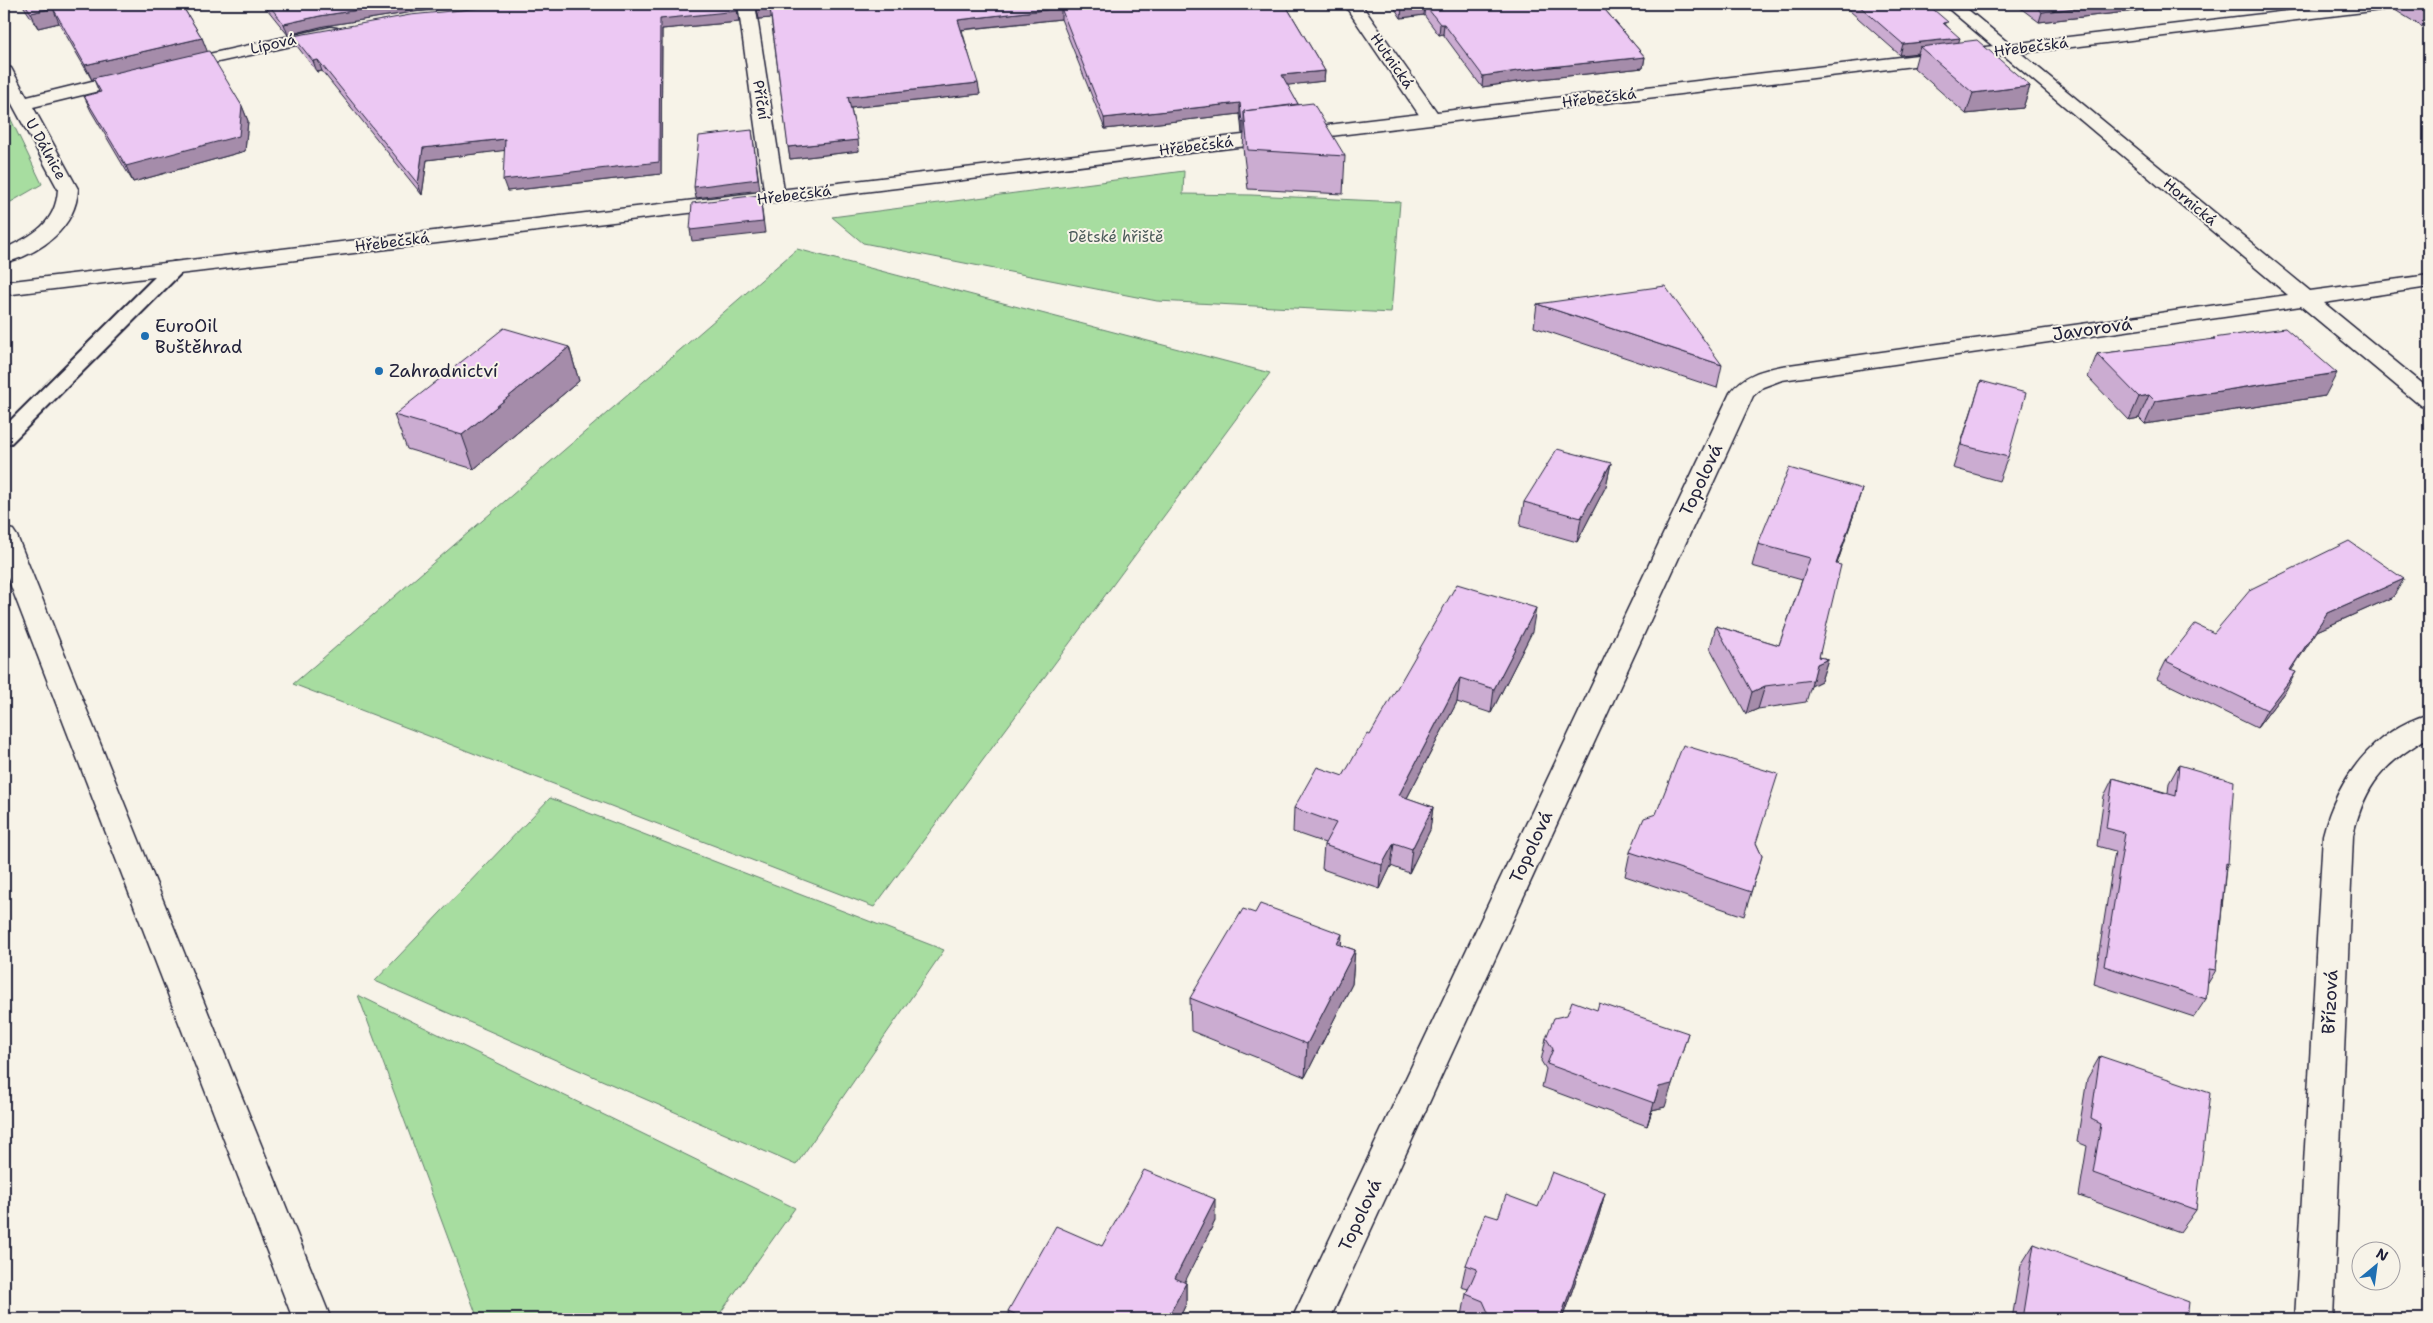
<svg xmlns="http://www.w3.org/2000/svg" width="2433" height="1323" viewBox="0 0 2433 1323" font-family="'Shantell Sans',sans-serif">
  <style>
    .green { fill: #a7dda0; stroke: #64806e }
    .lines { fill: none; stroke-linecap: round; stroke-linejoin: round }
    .service-casing { stroke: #22223b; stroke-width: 4 }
    .minor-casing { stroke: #22223b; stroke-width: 3 }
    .tertiary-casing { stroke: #22223b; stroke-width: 3 }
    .primary-casing { stroke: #22223b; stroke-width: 3 }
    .service { fill: #f7f3e8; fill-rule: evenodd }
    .minor { fill: #f7f3e8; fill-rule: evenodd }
    .tertiary { fill: #f7f3e8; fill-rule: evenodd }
    .primary { fill: #f7f3e8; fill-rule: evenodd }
    .wall { fill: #cbacd1; stroke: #22223b }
    .shaded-wall { fill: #a58caa; stroke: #22223b }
    .building { fill: #ecc8f3; stroke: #22223b }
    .poi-dot { fill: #1f6fb2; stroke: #f7f3e8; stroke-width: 2 }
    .labels { text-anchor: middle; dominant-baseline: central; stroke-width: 4; stroke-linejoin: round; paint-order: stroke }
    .far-street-label { font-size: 15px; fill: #22223b; stroke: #f7f3e8 }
    .far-park-label { font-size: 15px; fill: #4a5a59; stroke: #f7f3e8 }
    .poi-label { font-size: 18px; fill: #22223b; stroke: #f7f3e8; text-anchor: start }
    .street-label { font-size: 18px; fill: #22223b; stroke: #f7f3e8 }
  </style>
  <rect width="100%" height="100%" fill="#f7f3e8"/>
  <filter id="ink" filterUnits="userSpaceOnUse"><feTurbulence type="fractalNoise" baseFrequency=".02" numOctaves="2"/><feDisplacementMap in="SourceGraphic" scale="10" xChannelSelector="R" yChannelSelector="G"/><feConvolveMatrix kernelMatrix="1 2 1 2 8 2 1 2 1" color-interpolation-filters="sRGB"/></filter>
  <g filter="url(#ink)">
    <g class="green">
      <path d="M4 105 42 184 4 206Z"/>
      <path d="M1184 171 1183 194 1251 195 1400 202 1391 313 1157 301 863 243 832 217Z"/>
      <path d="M797 249 1270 373 874 907 293 684Z"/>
      <path d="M550 798 944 950 796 1165 375 981Z"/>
      <path d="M358 995 795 1208 716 1319H478Z"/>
    </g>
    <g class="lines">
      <defs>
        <path id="service" d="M175 262 182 264 184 268 182 272 11 443 4 445V427L168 264Z"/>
        <g id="minor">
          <path d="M738 4H755L785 197 782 201 775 203 768 201 765 197Z"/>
          <path d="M1344 4H1361L1441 118 1438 122H1424Z"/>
          <path d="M1943 4H1961L2310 291 2429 275V287L2324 303 2429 389V408L2421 406 2301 306 1782 380 1763 387 1753 396 1330 1319H1292L1730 393C1743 375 1762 370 1782 366L2288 295Z"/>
          <path d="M331 27 337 28 340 32 337 36 177 71 171 70 168 66 171 62 177 61Z"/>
          <path d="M4 66 11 68 27 97 133 71 140 73 142 77 140 81 33 107 78 189C76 228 40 254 4 263V249C33 235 56 224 58 189L4 89Z"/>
          <path d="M2429 714V737C2384 763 2365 784 2353 835L2333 1319H2295L2323 835C2337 780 2372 731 2429 714Z"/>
        </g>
        <path id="tertiary" d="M2347 4H2398L2395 8 2389 9 4 295V282Z"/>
        <path id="primary" d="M4 528 13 530 17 536 331 1319H293L4 568Z"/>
      </defs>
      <use href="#service" class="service-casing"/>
      <use href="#minor" class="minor-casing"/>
      <use href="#tertiary" class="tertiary-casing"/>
      <use href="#primary" class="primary-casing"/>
      <use href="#service" class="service"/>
      <use href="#minor" class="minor"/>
      <use href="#tertiary" class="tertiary"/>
      <use href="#primary" class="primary"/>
    </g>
    <g class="wall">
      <path d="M22 4H181L202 38 207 52 242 106 248 121 245 151 133 182 91 111 84 96 99 92 94 80H92L59 23 38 28Z"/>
      <path d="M263 4H494L413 12 324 26 288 35Z"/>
      <path d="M523 4H737L739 22 662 29 661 174 507 191 505 150 427 160 422 195 322 71 317 72 297 46 293 36Z"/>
      <path d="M756 4H1285L1325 71 1324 81 1287 85 1298 104 1345 156 1343 194 1248 189 1243 148 1244 133H1242L1240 114 1105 129 1061 19 962 30 980 94 851 108 859 151 790 159 771 18 759 19Z"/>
      <path d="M1392 4H1600L1645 57 1643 68 1530 80 1482 87 1443 34 1439 35 1424 15 1401 18Z"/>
      <path d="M1842 4H1932L1930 6 1947 26 1959 43 2030 86 2023 108 1966 114 1914 68 1918 53 1900 55Z"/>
      <path d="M2015 4H2196L2039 22Z"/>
      <path d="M2398 4H2429V31L2395 10Z"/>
      <path d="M1537 304 1722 365 1717 388 1534 327Z"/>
      <path d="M2213 338 2325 396 2145 424 2139 418 2129 420 2088 377 2097 354 2212 340Z"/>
      <path d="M569 347 579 381 474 469 407 449 394 415Z"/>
      <path d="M1981 381 2008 457 1999 481 1953 468Z"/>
      <path d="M1611 463 1606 486 1577 542 1520 526 1524 502Z"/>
      <path d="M1855 511 1837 564 1819 657 1828 659 1821 681 1811 686 1806 702 1758 709 1746 714 1710 648 1716 626 1779 645 1802 580 1752 566 1758 544Z"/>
      <path d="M2393 597 2317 631 2291 670 2286 690 2257 728 2157 679 2166 661 2214 633Z"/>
      <path d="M1532 632 1491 713 1457 702 1407 798 1433 807 1430 830 1409 873 1391 866 1380 889 1322 869 1324 845 1325 843 1293 832 1294 808 1343 776 1370 735Z"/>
      <path d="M2179 765 2228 864 2226 867 2216 970 2207 985 2206 999 2194 1017 2094 984 2115 851 2097 846 2104 796 2113 778 2168 793 2169 783Z"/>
      <path d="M1756 843 1762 856 1744 916 1625 876 1630 852Z"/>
      <path d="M1341 945 1355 950 1352 984 1305 1077 1191 1031 1190 998Z"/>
      <path d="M1546 1038 1665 1107 1652 1110 1647 1126 1542 1087 1546 1069 1541 1061Z"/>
      <path d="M2100 1056 2196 1210 2180 1232 2079 1196 2087 1146 2077 1142 2087 1079Z"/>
      <path d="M1605 1193 1599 1215 1562 1319H1471L1462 1316 1466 1294 1468 1289 1461 1287 1466 1265 1498 1218 1538 1207Z"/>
      <path d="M1215 1221 1184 1282 1186 1283V1304L1179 1319H1009L1008 1311 1102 1246Z"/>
      <path d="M2034 1244 2187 1319H2012L2021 1265Z"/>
    </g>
    <g class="shaded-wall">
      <path d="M396 4H494L413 12 324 26 288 35 284 24 320 16Z"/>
      <path d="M736 4 739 22 662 29 661 174 507 191 503 180 660 19 737 4Z"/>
      <path d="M2110 4H2196L2039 22 2042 12Z"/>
      <path d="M1425 5 1424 15 1401 18 1402 7Z"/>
      <path d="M53 8 59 23 38 28 31 13Z"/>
      <path d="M770 8 772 18 759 19 757 9Z"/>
      <path d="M1061 8V19L959 30 958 20Z"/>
      <path d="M1440 24H1444L1443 34 1439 35Z"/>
      <path d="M202 38 208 53 92 80 85 65Z"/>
      <path d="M1960 38 1957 48 1920 47 1918 53 1900 55 1903 44Z"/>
      <path d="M1645 57 1643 68 1530 80 1482 87 1483 76 1531 69Z"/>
      <path d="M318 60 322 71 317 72 313 61Z"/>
      <path d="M1325 71 1324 81 1281 86 1282 75Z"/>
      <path d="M978 83 980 94 850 108 848 97Z"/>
      <path d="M2030 86 2023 108 1966 114 1973 93Z"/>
      <path d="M1240 103V114L1105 129 1104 118Z"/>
      <path d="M242 106 248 121 245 151 133 182 126 166Z"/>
      <rect x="1242" y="122" width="2" height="11"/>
      <path d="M752 130 760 190 696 198 694 187Z"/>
      <path d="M505 139 508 150 427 160 422 195 418 184 423 148Z"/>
      <path d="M858 140 859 151 790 159 788 147Z"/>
      <path d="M760 195 765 233 692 241 690 230Z"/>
      <path d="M569 347 579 381 474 469 462 435Z"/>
      <path d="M2337 373 2325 396 2145 424 2155 401Z"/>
      <path d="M2149 395 2139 418 2129 420 2139 397Z"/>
      <path d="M1611 463 1606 486 1577 542 1581 518Z"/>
      <path d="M1862 489 1855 511 1829 586 1836 564Z"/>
      <path d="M2404 579 2393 597 2317 631 2280 688 2290 670 2327 613Z"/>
      <path d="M1536 608 1532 632 1491 713 1494 689Z"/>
      <path d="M1828 659 1821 681 1811 686 1817 664Z"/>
      <path d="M2296 672 2286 690 2257 728 2267 710Z"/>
      <path d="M1460 678 1457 702 1396 819 1399 795Z"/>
      <path d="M1765 686 1758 709 1746 714 1752 692Z"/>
      <path d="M1433 807 1430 830 1409 873 1412 849Z"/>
      <path d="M1394 843 1391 866 1380 889 1382 865Z"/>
      <path d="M1342 934 1340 967 1337 944Z"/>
      <path d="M1355 950 1352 984 1305 1077 1307 1044Z"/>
      <path d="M1688 1033 1665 1107 1652 1110 1647 1126 1659 1087Z"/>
      <path d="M1605 1193 1599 1215 1562 1319H1560Z"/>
      <path d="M1215 1199V1221L1176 1300 1175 1278Z"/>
      <path d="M1186 1283V1304L1179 1319H1167Z"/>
    </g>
    <g class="building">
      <path d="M25 4H181L202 38 85 65 53 8 31 13Z"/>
      <path d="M268 4H396L320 16 284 24Z"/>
      <path d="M523 4H736L737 11 660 19 659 162 503 180 505 139 423 148 418 184 318 60 313 61 293 36 410 15Z"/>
      <path d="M756 4H1285L1325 71 1282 75 1298 104 1244 111V122H1242L1240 103 1104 118 1061 8 958 20 978 83 848 97 858 140 788 147 770 8 757 9Z"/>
      <path d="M1400 4H1600L1645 57 1531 69 1483 76 1444 24H1440L1425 5 1402 7Z"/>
      <path d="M1857 4H1927L1948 22 1943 23 1960 38 1903 44Z"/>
      <path d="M2032 4H2110L2042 12Z"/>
      <path d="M2416 4H2429V12Z"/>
      <path d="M1977 40 2030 86 1973 93 1920 47Z"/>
      <path d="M209 51 242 106 239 136 126 166 84 96 101 92 93 78Z"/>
      <path d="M1313 103 1345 156 1248 150 1244 111Z"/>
      <path d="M752 130 758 179 694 187 699 136Z"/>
      <path d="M760 195 763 222 690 230 692 203Z"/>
      <path d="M1665 286 1722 365 1537 304Z"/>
      <path d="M504 328 569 347 462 435 394 415Z"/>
      <path d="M2285 328 2337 373 2155 401 2149 395 2139 397 2097 354 2215 339 2213 338Z"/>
      <path d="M1981 381 2026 393 2008 457 1961 445Z"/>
      <path d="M1557 449 1611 463 1581 518 1524 502Z"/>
      <path d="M1789 468 1862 489 1836 564 1841 565 1819 657 1828 659 1817 664 1813 680 1765 686 1752 692 1716 626 1779 645 1810 558 1758 544Z"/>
      <path d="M2349 541 2404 579 2327 613 2290 670 2296 672 2267 710 2166 661 2195 624 2214 633 2251 589Z"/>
      <path d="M1457 584 1536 608 1494 689 1460 678 1399 795 1433 807 1412 849 1394 843 1382 865 1324 845 1336 823 1294 808 1317 767 1343 776 1367 734 1370 735Z"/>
      <path d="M1683 745 1778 774 1756 843 1762 856 1751 892 1630 852 1644 818 1656 814Z"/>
      <path d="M2179 765 2234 781 2228 864 2226 863 2216 970 2209 969 2206 999 2104 966 2125 833 2106 828 2113 778 2176 796Z"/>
      <path d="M1260 904 1342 934 1337 944 1355 950 1307 1044 1190 998 1243 909 1255 913Z"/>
      <path d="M1572 1001 1597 1010 1599 1003 1688 1033 1672 1084 1659 1087 1654 1103 1547 1064 1553 1049 1546 1038 1554 1018 1567 1015Z"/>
      <path d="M2100 1056 2210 1093 2196 1210 2093 1173 2101 1124 2091 1119Z"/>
      <path d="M1144 1170 1215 1199 1175 1278 1186 1283 1167 1319H1026L1008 1311 1056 1226 1102 1246Z"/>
      <path d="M1552 1172 1605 1193 1560 1319H1491L1483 1301 1466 1294 1477 1269 1466 1265 1485 1214 1498 1218 1506 1195 1538 1207Z"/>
      <path d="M2034 1244 2189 1302 2187 1319H2022Z"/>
    </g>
  </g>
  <g class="poi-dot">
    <circle cx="145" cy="336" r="5"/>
    <circle cx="379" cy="371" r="5"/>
  </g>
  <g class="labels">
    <g class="far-street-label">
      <text transform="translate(273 44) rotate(-13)">Lípová</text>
      <text transform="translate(2031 47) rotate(-7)">Hřebečská</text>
      <text transform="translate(1392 61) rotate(55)">Hutnická</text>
      <text transform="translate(1599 98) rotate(-7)">Hřebečská</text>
      <text transform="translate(761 100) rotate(81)">Příční</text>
      <text transform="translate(1196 146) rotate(-7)">Hřebečská</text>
      <text transform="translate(46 149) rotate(61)">U Dálnice</text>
      <text transform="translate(794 195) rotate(-7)">Hřebečská</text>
      <text transform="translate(2190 202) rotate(40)">Hornická</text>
      <text transform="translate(392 242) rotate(-7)">Hřebečská</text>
    </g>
    <g class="far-park-label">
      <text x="1116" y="237">Dětské hřiště</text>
    </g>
    <g class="poi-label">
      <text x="155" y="326">EuroOil<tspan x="155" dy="21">Buštěhrad</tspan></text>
      <text x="389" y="371">Zahradnictví</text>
    </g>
    <g class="street-label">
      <text transform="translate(2092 329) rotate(-8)">Javorová</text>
      <text transform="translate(1701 480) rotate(-65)">Topolová</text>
      <text transform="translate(1531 847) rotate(-65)">Topolová</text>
      <text transform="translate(2330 1002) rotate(-87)">Břízová</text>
      <text transform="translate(1360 1215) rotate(-65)">Topolová</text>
    </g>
  </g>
  <rect width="2433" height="1323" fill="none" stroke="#f7f3e8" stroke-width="20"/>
  <rect x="10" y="10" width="2413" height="1303" fill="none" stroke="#22223b" stroke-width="2" filter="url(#ink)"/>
  <g transform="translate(2376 1266) rotate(29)"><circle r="24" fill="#f7f3e8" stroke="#a29fa3"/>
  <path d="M0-4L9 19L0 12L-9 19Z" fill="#1f6fb2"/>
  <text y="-8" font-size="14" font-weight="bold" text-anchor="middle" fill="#22223b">N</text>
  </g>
</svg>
